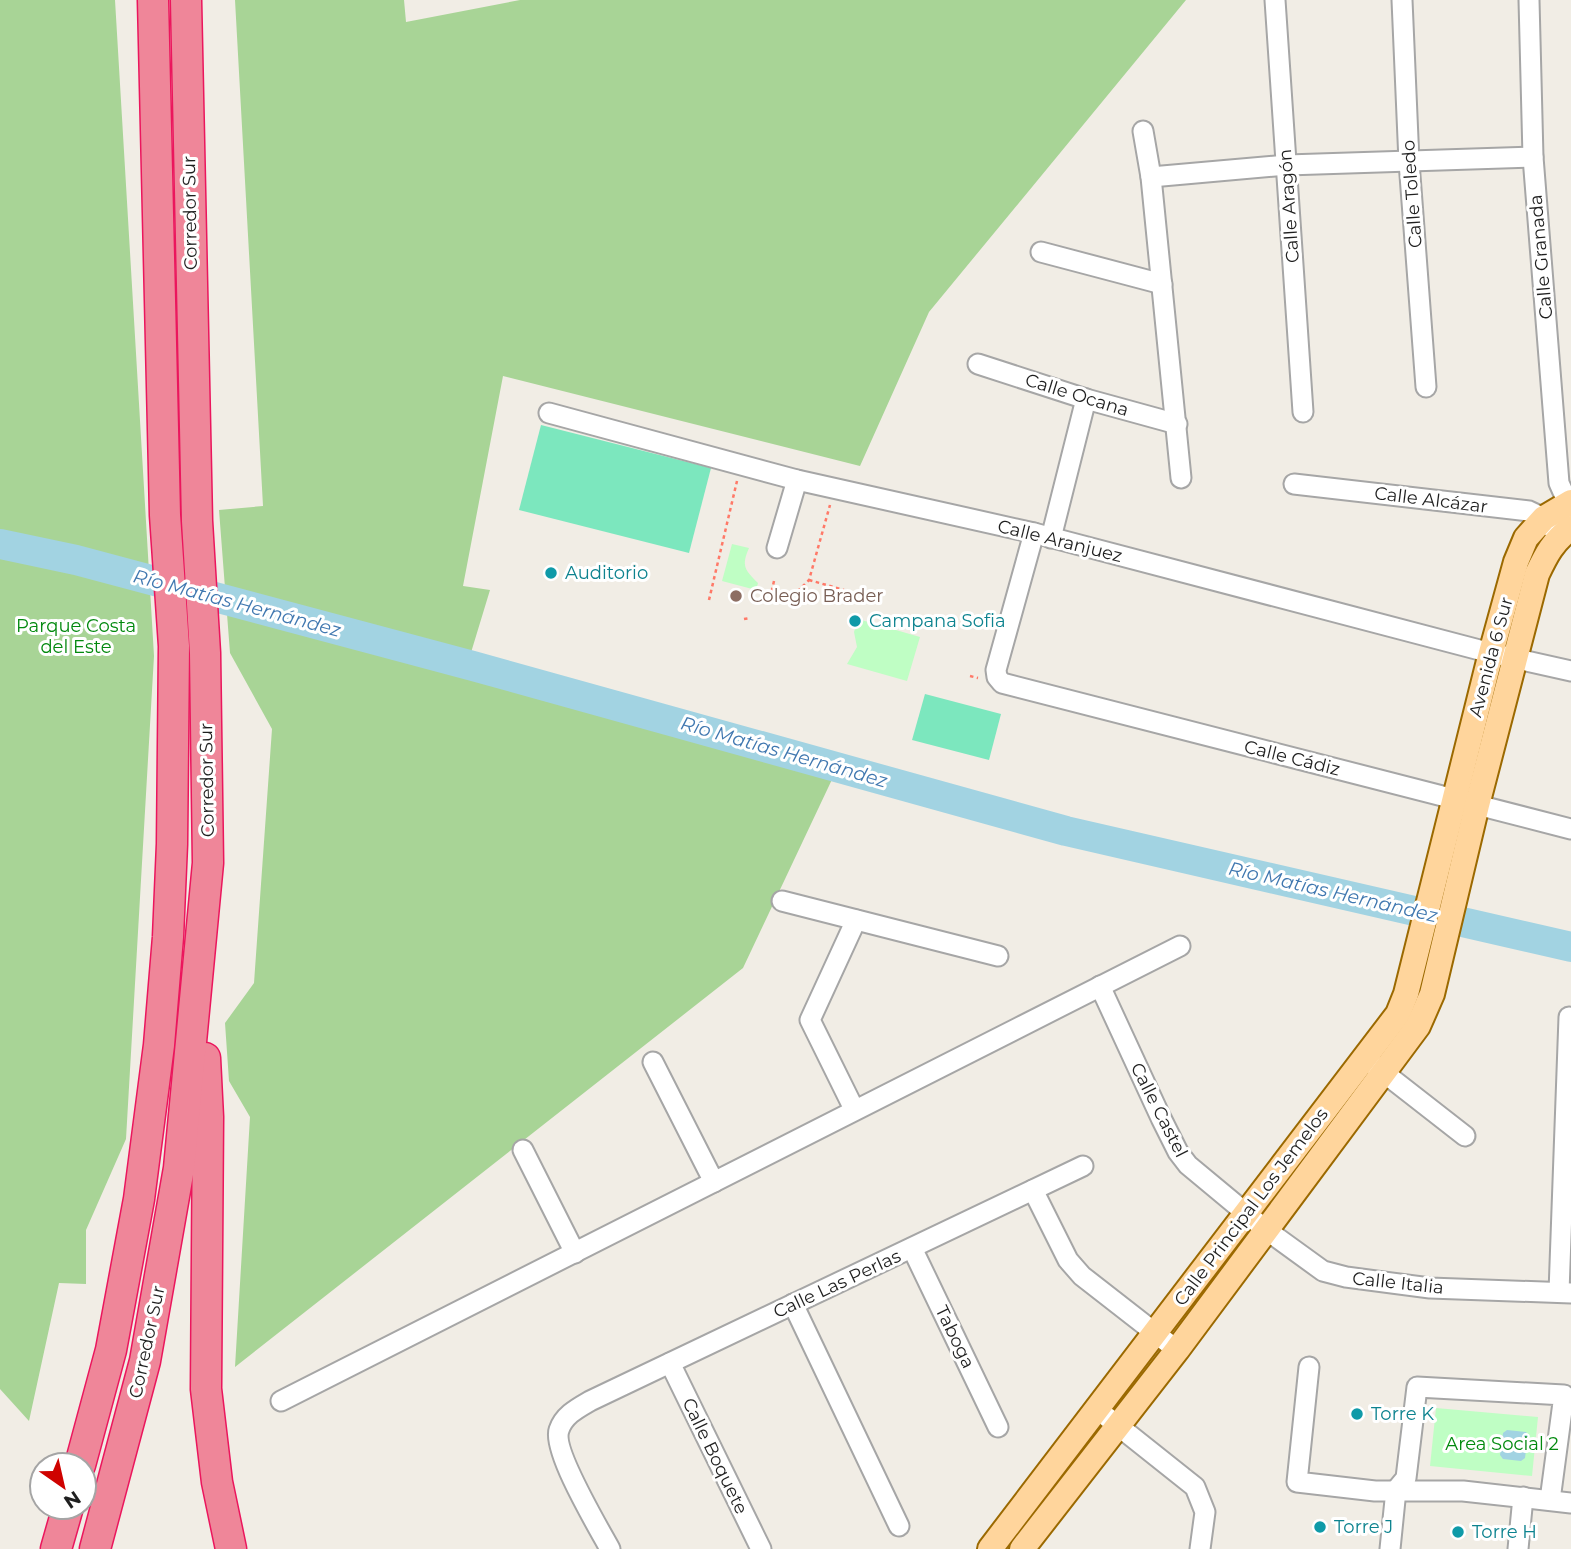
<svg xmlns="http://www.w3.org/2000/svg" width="1571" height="1549" viewBox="0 0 1571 1549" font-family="Montserrat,sans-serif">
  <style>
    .forest { fill: #a8d496 }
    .park { fill: #bffec4 }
    .pitch { fill: #7ce7be }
    .water { fill: #a2d3e2 }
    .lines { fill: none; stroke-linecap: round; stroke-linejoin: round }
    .river { stroke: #a2d3e2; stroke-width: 30 }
    .minor-casing { stroke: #a6a6a6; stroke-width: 23 }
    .major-casing { stroke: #9b6900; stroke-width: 28 }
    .highway-casing { stroke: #eb165d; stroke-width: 33 }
    .path { stroke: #ff7968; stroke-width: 2.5; stroke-dasharray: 3.5 3.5; stroke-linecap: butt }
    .minor { stroke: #fff; stroke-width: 19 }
    .major { stroke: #ffd59c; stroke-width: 24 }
    .highway { stroke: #ef8699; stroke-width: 30 }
    .culture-dot { fill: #0f9aa8; stroke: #fff; stroke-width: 2.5 }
    .education-dot { fill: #8d6e63; stroke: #fff; stroke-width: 2.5 }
    .labels { text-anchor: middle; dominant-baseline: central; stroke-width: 6; stroke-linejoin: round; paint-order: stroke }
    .street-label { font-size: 18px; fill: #1f1f1f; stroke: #fff }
    .culture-label { font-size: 18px; fill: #0d838f; stroke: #fff; text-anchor: start }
    .education-label { font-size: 18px; fill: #785e54; stroke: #fff; text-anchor: start }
    .park-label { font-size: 18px; fill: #02890e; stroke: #fff }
    .water-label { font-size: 19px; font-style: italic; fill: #4078b0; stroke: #fff }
  </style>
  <rect width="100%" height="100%" fill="#f1ede5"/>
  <g class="forest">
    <path d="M0 0H115L154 656 126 1139 86 1230V1284L59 1283 29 1421 0 1389Z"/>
    <path d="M235 0H404L406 22 520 0H1186L929 312 860 466 503 376 463 586 490 590 466 669 836 771 743 968 235 1367 250 1117 229 1081 225 1023 254 983 272 729 230 653 219 510 263 506Z"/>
  </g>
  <g class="park">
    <path d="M732 544 749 548C741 566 745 570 758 583L756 590 722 581Z"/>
    <path d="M858 619 920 637 907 681 847 664 857 647 854 632Z"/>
    <path d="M1436 1408 1538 1417 1532 1476 1430 1466Z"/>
  </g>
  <g class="pitch">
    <path d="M541 425 711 468 689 553 519 510Z"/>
    <path d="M925 694 1001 714 989 760 912 740Z"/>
  </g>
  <path class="water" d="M1507 1430 1526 1432 1528 1435 1525 1458 1521 1461 1503 1459 1500 1455 1503 1433Z"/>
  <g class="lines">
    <path class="river" d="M0 544 76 560 473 666 1066 831 1571 947"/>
    <defs>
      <g id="minor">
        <path d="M1275 0 1303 412"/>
        <path d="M1402 0 1409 162 1426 387"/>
        <path d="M1529 0 1533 157 1559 483 1571 510"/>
        <path d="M1143 131 1151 177 1181 478"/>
        <path d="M1151 177 1287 165 1533 157"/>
        <path d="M1041 252 1162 284"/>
        <path d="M978 364 1086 399 1177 424"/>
        <path d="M549 413 797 480 1034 533 1491 653 1571 671"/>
        <path d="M1294 484 1529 511 1544 518 1552 528"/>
        <path d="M1034 533 996 670 997 677 1002 683 1571 829"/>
        <path d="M1051 538 1086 399"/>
        <path d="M777 548 797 480"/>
        <path d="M782 901 998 956"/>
        <path d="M1100 986 1161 1118 1178 1152 1188 1165 1265 1229 1323 1271 1346 1277 1430 1288 1571 1293"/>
        <path d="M653 1062 714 1182"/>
        <path d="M1374 1065 1465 1136"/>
        <path d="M854 1109 810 1020 856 920"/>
        <path d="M523 1150 575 1253"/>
        <path d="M1033 1190 1068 1260 1082 1276 1177 1350"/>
        <path d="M912 1248 998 1427"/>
        <path d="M1559 1292 1569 1017"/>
        <path d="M793 1304 899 1526"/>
        <path d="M670 1363 761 1549"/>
        <path d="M1309 1367 1297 1482 1375 1491H1463L1571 1503"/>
        <path d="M281 1401 1180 946"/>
        <path d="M1107 1417 1195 1487 1205 1512 1200 1549"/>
        <path d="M610 1549C598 1527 552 1450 559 1430 564 1415 578 1408 590 1401L1083 1166"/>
        <path d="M1390 1549 1396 1490 1406 1478 1417 1387 1564 1395 1550 1500"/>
        <path d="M1518 1549 1523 1497"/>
      </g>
      <g id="major">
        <path d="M990 1549 1398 1014 1406 994 1491 653 1516 562 1526 538 1544 518 1571 502"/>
        <path d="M1022 1549 1177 1350 1418 1026 1432 994 1477 805 1537 574C1546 555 1553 541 1571 528"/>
      </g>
      <g id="highway">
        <path d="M205 1058 208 1117 206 1389 217 1482 231 1549"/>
        <path d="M80 1465 111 1350 139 1199 159 1045 168 937 172 844 174 646 165 515 153 0"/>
        <path d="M56 1549 68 1507"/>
        <path d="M95 1549 145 1361 179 1168 208 863 205 653 197 521 186 0"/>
      </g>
    </defs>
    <use href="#minor" class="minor-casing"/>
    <use href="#major" class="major-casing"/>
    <use href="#highway" class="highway-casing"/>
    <g class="path">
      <path d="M809 580 844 590"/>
      <path d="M774 581 771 594 782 598 797 592 809 580 830 505"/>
      <path d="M709 600 737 481"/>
      <path d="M744 619 750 618"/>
      <path d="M970 676 978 678"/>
    </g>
    <use href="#minor" class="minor"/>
    <use href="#major" class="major"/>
    <use href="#highway" class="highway"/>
  </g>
  <g class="culture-dot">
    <circle cx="551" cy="573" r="7"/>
    <circle cx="855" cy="621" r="7"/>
    <circle cx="1357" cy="1414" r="7"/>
    <circle cx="1320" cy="1527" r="7"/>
    <circle cx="1458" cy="1532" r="7"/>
  </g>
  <circle class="education-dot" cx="736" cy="596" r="7"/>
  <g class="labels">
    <g class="street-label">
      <text transform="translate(1412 194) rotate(-94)">Calle Toledo</text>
      <text transform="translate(1289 206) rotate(-94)">Calle Aragón</text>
      <text transform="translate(190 213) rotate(-91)">Corredor Sur</text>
      <text transform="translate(1541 257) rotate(-95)">Calle Granada</text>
      <text transform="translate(1077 395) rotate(17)">Calle Ocana</text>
      <text transform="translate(1431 500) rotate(7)">Calle Alcázar</text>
      <text transform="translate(1060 541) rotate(14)">Calle Aranjuez</text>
      <text transform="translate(1491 657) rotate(-75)">Avenida 6 Sur</text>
      <text transform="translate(1292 758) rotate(14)">Calle Cádiz</text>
      <text transform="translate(207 780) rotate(-91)">Corredor Sur</text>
      <text transform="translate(1159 1110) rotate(63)">Calle Castel</text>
      <text transform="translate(1251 1207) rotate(-53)">Calle Principal Los Jemelos</text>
      <text transform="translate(1398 1283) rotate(6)">Calle Italia</text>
      <text transform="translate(837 1284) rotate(-25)">Calle Las Perlas</text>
      <text transform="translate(955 1337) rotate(64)">Taboga</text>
      <text transform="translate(147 1342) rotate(-78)">Corredor Sur</text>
      <text transform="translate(715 1456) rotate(64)">Calle Boquete</text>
    </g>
    <g class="culture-label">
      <text x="565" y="573">Auditorio</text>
      <text x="869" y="621">Campana Sofia</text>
      <text x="1371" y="1414">Torre K</text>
      <text x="1334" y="1527">Torre J</text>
      <text x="1472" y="1532">Torre H</text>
    </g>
    <g class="education-label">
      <text x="750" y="596">Colegio Brader</text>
    </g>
    <g class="park-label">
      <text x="76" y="626">Parque Costa<tspan x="76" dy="21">del Este</tspan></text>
      <text x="1502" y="1444">Area Social 2</text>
    </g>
    <g class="water-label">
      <text transform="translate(237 603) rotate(15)">Río Matías Hernández</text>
      <text transform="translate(784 752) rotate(16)">Río Matías Hernández</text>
      <text transform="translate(1333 892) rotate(13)">Río Matías Hernández</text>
    </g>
  </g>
  <g transform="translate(63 1486) rotate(146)"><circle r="33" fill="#ffffff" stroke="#a5a5a5" stroke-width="2"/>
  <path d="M0-5L12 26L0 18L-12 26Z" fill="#cf0200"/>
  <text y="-10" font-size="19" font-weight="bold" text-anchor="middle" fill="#1f1f1f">N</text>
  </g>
</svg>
